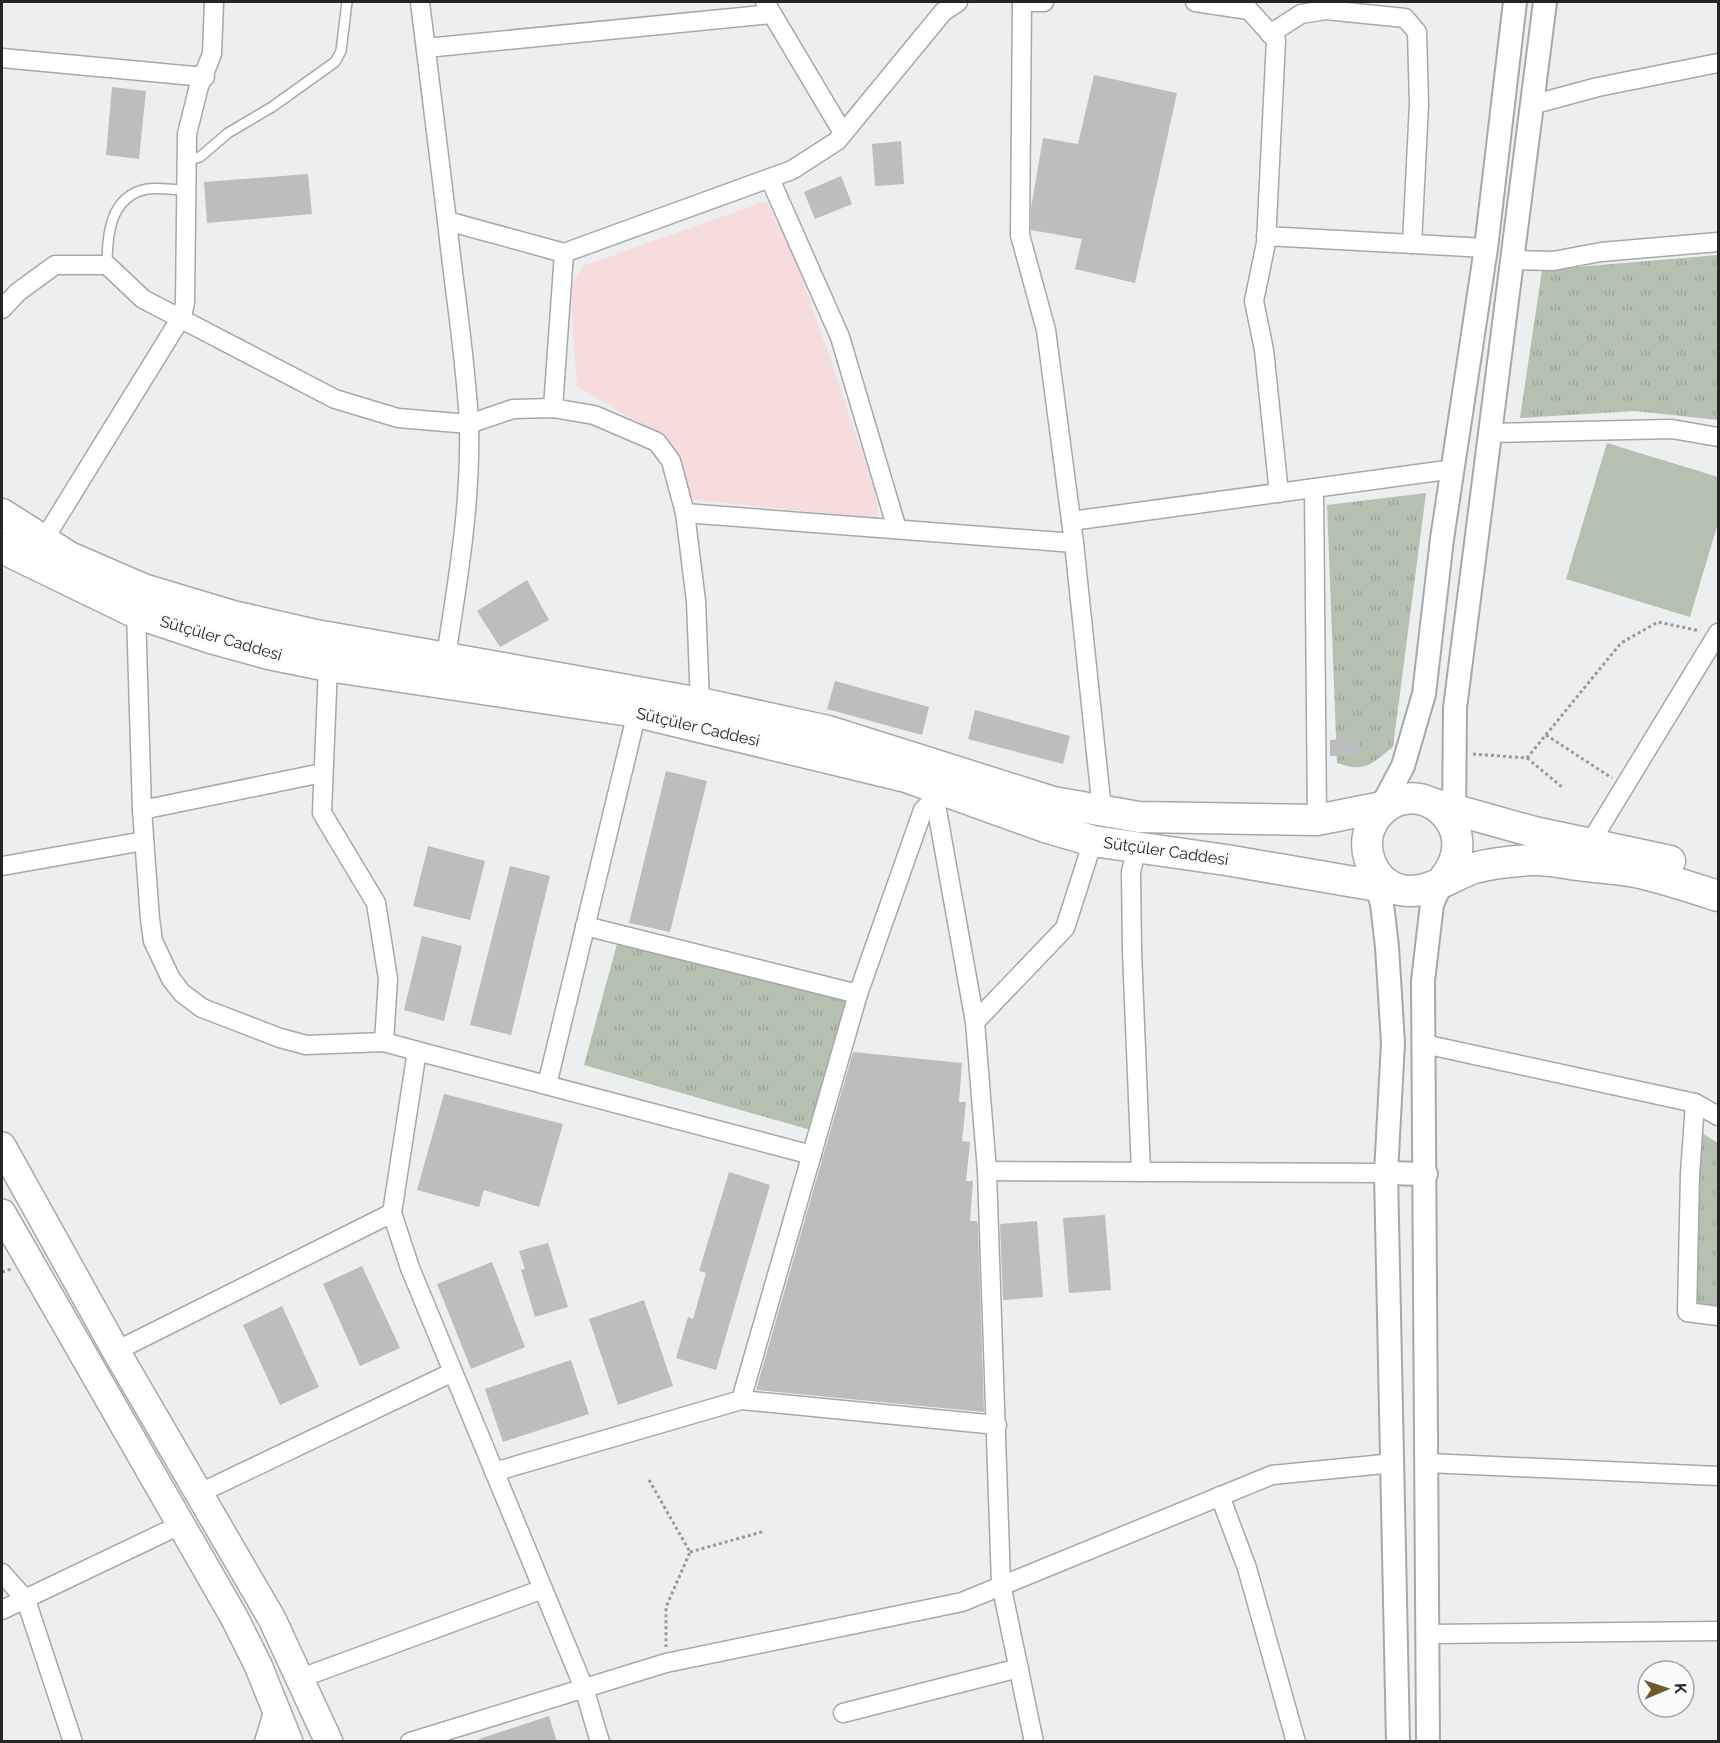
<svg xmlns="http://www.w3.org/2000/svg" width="1720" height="1743" viewBox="0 0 1720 1743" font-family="Raleway,sans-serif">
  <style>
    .education { fill: #f7dcde }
    .park { fill: url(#park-tufts) }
    .pitch { fill: #b5c0b0 }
    .building { fill: #bcbdbe }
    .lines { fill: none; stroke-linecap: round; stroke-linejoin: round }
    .service-casing { stroke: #a7a8a9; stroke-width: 12 }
    .minor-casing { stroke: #a7a8a9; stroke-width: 21 }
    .tertiary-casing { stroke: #a7a8a9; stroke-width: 26 }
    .secondary-casing { stroke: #a7a8a9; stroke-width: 30 }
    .primary-casing { stroke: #a7a8a9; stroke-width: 33 }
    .path { stroke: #9a9a9b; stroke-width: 3; stroke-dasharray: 3 3; stroke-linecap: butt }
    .service { stroke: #fff; stroke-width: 9 }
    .minor { stroke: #fff; stroke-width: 18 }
    .tertiary { stroke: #fff; stroke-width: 22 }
    .secondary { stroke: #fff; stroke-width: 27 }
    .primary { stroke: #fff; stroke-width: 30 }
    .labels { text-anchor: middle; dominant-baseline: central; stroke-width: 6; stroke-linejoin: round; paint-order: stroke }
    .street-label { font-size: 16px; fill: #252525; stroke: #fafbfc }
  </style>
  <defs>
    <pattern id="park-tufts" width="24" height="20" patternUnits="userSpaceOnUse" patternTransform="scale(1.5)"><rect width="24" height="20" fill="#b5c0b0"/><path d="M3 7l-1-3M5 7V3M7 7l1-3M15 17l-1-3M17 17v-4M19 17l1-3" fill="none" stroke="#9ca597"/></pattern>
  </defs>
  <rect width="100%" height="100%" fill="#edeeef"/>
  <path class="education" d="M766 201 796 260 875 489 879 519 687 499 664 438 577 386 570 288 583 266Z"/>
  <g class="park">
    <path d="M1718 255V420L1635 411 1520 418 1542 270Z"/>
    <path d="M1426 493 1393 747C1371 764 1366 773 1337 763L1327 505Z"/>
    <path d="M617 944 849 1001 814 1131 584 1065Z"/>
    <path d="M1700 1132 1718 1143V1306H1692Z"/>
  </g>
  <path class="pitch" d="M1607 443 1718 477V523L1690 617 1566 579Z"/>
  <g class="building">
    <path d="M1094 75 1177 93 1135 283 1075 269 1082 239 1031 230V208L1043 138 1078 144Z"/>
    <path d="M112 87 146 91 139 159 106 155Z"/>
    <path d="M901 141 904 184 875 186 872 144Z"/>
    <path d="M308 174 312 214 207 223 204 182Z"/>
    <path d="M841 176 852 204 815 219 804 192Z"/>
    <path d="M527 580 549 620 500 647 477 611Z"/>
    <path d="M835 681 929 707 922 735 827 709Z"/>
    <path d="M975 710 1070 736 1063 764 968 739Z"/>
    <path d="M1359 738 1360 755 1330 756V740Z"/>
    <path d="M666 771 707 781 670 932 629 923Z"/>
    <path d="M428 846 485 861 470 920 413 906Z"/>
    <path d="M510 866 550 876 511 1035 470 1025Z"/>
    <path d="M422 936 462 946 444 1021 404 1010Z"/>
    <path d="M853 1052 962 1063 959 1102H966L962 1141 970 1142 966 1181H973L970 1221H977L978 1225 984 1412 756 1390Z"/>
    <path d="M444 1094 563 1124 539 1207 484 1190 479 1207 417 1190Z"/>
    <path d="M729 1172 770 1185 716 1370 676 1358 688 1317 693 1319 706 1273 699 1271Z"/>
    <path d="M1105 1215 1111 1290 1069 1293 1063 1218Z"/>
    <path d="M1037 1221 1043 1297 1003 1300 1000 1224Z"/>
    <path d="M548 1243 568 1307 535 1317 521 1270 525 1269 519 1251Z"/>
    <path d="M492 1262 525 1347 471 1369 437 1284Z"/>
    <path d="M362 1266 400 1348 360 1366 323 1284Z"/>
    <path d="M644 1300 673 1386 618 1405 589 1319Z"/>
    <path d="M282 1306 319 1387 280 1405 243 1325Z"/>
    <path d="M571 1360 589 1414 503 1442 485 1389Z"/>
    <path d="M549 1716 557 1742H479V1739Z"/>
  </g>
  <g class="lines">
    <defs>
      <g id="service">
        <path d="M185 160 200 157 228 133 272 107 335 62 341 51 347 2"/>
        <path d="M107 265C107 235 110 196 147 189 159 187 173 190 185 190"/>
      </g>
      <g id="minor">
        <path d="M420 2 447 221 564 253 792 170 837 141 943 12 958 2"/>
        <path d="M765 2 843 133"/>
        <path d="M1022 2 1020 235 1046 330 1074 543 1102 810"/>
        <path d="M1029 2H1044"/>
        <path d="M1195 2 1249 10 1276 40 1266 243 1254 301 1264 350 1279 493"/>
        <path d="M1270 34 1301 14 1326 10 1405 18 1417 32 1419 104 1412 244"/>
        <path d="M426 48 771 14"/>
        <path d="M2 58 205 77"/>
        <path d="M1531 105 1598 87 1718 63"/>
        <path d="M770 179 840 337 897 529"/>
        <path d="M1266 236 1486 248"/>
        <path d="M1512 260 1553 261 1601 252 1718 242"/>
        <path d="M2 309 18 292 55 265H107L143 299 335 399 398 418 469 424 513 409 553 408 594 415 657 442 671 461 685 513 696 601 700 703"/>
        <path d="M553 408 564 253"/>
        <path d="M1490 433 1672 429 1718 437"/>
        <path d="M1314 488 1317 820"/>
        <path d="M685 513 1074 543"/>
        <path d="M1071 521 1454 469"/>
        <path d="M43 541 182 316 185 303 187 134 199 86 212 54 214 2"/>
        <path d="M136 613 142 810 150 919 153 941 171 979 182 993 202 1008 280 1038 306 1045 384 1042 417 1051 392 1213 410 1268 584 1688 600 1742"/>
        <path d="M446 656C458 580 471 503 469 425 466 358 454 289 447 221"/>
        <path d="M328 666 322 813 376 903 388 979 384 1042"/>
        <path d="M938 786 935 799 975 1022 987 1171 1001 1584 1034 1742"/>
        <path d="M142 810 322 773"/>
        <path d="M1590 843 1718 633"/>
        <path d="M1137 848 1131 872 1132 951 1141 1172"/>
        <path d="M2 866 144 841"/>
        <path d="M585 926 858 994"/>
        <path d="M975 1022 1065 928 1093 841"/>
        <path d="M1424 1044 1695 1103 1718 1116"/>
        <path d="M417 1051 812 1155"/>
        <path d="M547 1085 637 712"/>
        <path d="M1695 1103 1690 1174 1687 1312 1718 1316"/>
        <path d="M987 1171 1386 1173"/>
        <path d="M116 1351 392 1213"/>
        <path d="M741 1400 858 994 923 810 935 799"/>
        <path d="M1428 1463 1718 1476"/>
        <path d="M494 1472 741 1400 997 1425"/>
        <path d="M200 1493 453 1372"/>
        <path d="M1220 1496 1247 1568 1296 1742"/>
        <path d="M2 1573 26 1600 73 1742"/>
        <path d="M2 1610 182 1524"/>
        <path d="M1429 1634 1718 1631"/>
        <path d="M301 1678 543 1589"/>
        <path d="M843 1713 1019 1668"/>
        <path d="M264 1742 275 1705"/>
        <path d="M410 1742 666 1663 962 1602 1272 1475 1394 1463"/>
      </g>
      <g id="tertiary">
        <path d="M1377 815 1403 766 1424 694 1442 539 1486 248 1515 2"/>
        <path d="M1454 823 1455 708 1545 2"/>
        <path d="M1373 874 1382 904 1387 947 1393 1043 1386 1173 1398 1742"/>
        <path d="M1386 1173 1426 1174"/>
        <path d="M1428 1742 1423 981 1432 904 1443 880"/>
      </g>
      <g id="secondary">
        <path d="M2 1146 116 1351 272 1619 329 1742"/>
        <path d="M2 1213 234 1617 258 1665 289 1742"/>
      </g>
      <g id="primary">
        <path d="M2 514 69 557 143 589 233 616 316 635 700 703 828 731 1053 802 1139 817 1317 820 1387 806"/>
        <path d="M2 548 136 613 211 638 269 654 328 666 637 712 906 777 1045 827 1093 841 1226 860 1401 890"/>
        <path d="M1434 804 1534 832 1670 861"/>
        <path d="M1443 880C1489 825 1413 768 1376 817 1357 843 1370 882 1401 890 1426 896 1451 876 1474 868 1492 863 1513 861 1532 860 1547 859 1563 863 1577 865 1598 868 1620 868 1640 873 1666 879 1693 888 1718 896"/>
      </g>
    </defs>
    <use href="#service" class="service-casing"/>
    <use href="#minor" class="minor-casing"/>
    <use href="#tertiary" class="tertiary-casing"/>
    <use href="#secondary" class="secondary-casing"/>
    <use href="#primary" class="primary-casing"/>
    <g class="path">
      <path d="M1546 735 1612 778"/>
      <path d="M1473 754 1527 758 1621 643 1658 622 1700 631"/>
      <path d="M1527 758 1562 787"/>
      <path d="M2 1272 11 1269"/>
      <path d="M649 1480 690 1552 666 1607V1647"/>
      <path d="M690 1552 765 1531"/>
    </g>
    <use href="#service" class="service"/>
    <use href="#minor" class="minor"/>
    <use href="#tertiary" class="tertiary"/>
    <use href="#secondary" class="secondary"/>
    <use href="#primary" class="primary"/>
  </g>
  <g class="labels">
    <g class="street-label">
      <text transform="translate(221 638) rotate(16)">Sütçüler Caddesi</text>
      <text transform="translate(698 727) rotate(13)">Sütçüler Caddesi</text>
      <text transform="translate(1166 851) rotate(8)">Sütçüler Caddesi</text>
    </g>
  </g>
  <rect width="1720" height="1743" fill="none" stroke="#252525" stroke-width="6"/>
  <g transform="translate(1666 1689) rotate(88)"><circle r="28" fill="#fafbfc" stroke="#a5a5a6" stroke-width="1.5"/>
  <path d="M0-4.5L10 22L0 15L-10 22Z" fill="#6e5b29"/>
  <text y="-9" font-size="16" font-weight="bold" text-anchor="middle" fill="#252525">K</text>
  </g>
</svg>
